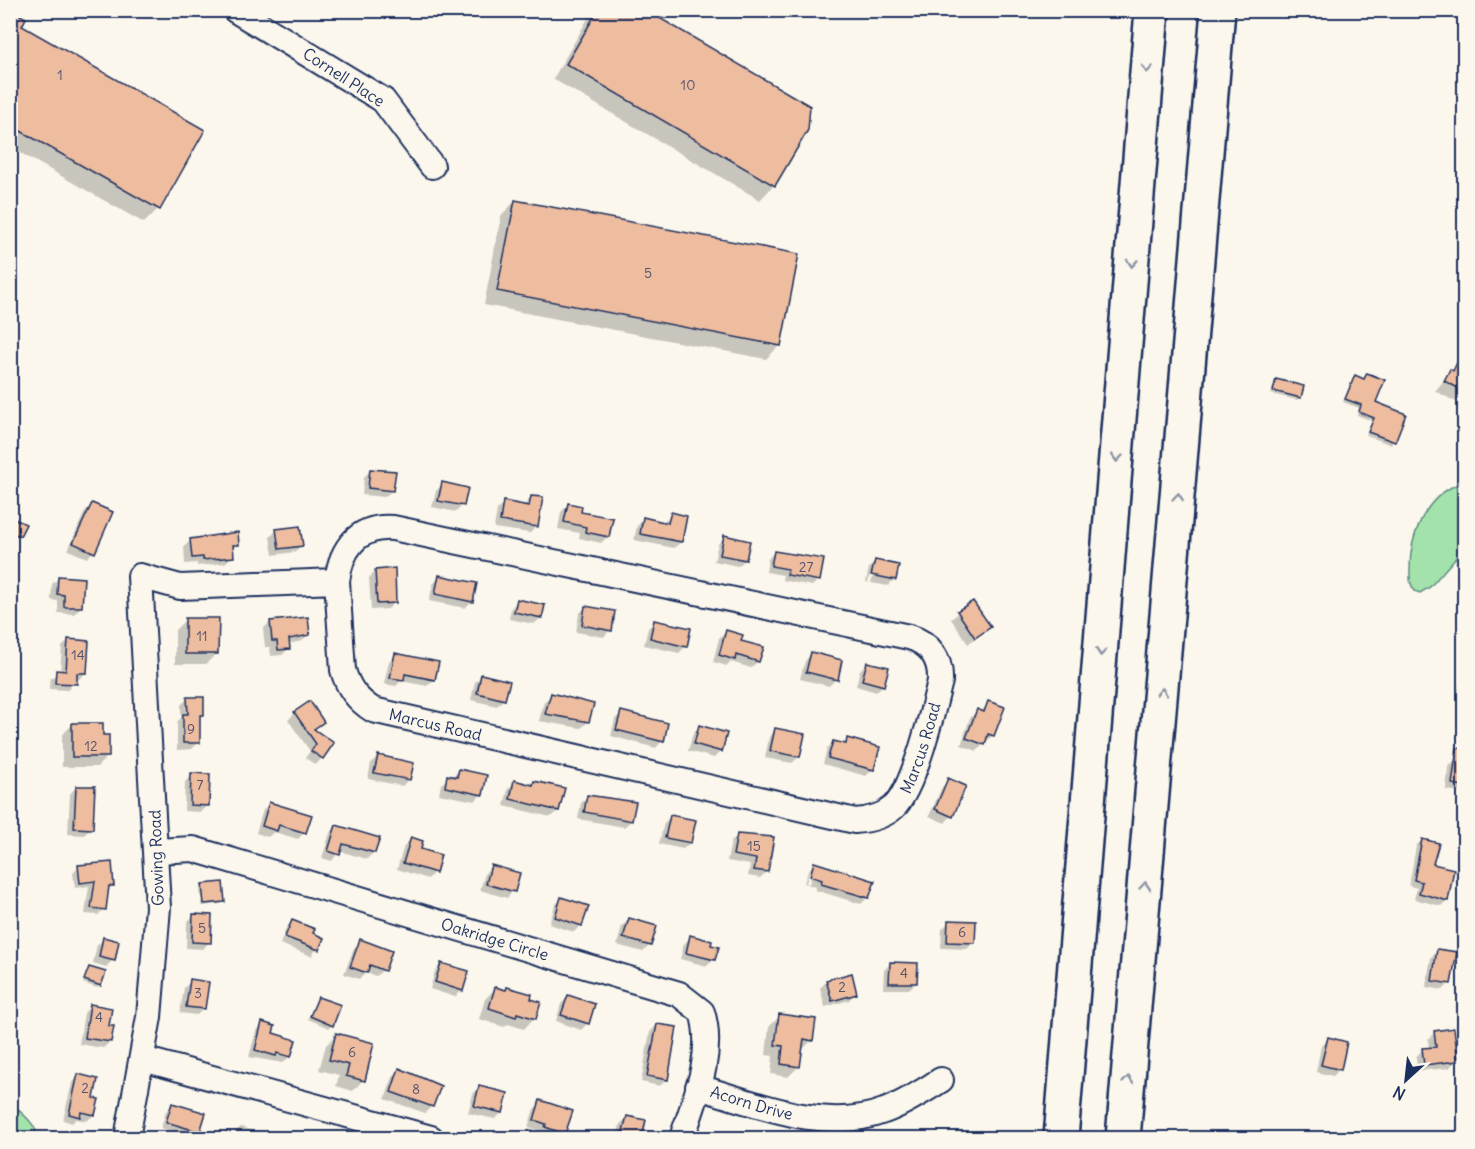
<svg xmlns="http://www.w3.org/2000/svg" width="1475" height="1149" viewBox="0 0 1475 1149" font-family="Delius,sans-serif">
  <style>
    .green { fill: #a3e3ab; stroke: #5f8984; stroke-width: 1.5 }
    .shadow { fill: #0003; fill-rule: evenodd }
    .building { fill: #eebc9e; stroke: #1b2f5e; stroke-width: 1.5 }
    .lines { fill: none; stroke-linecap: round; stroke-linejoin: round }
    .minor-casing { stroke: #1b2f5e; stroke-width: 28 }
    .highway-casing { stroke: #1b2f5e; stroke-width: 38 }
    .minor { stroke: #fbf7ec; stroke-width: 24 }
    .highway { stroke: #fbf7ec; stroke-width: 33 }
    .oneway { stroke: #8b93a5 }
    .labels { text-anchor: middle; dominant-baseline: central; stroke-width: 6; stroke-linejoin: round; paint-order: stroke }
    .number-label { font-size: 14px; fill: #50526e }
    .street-label { font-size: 16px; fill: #1b2f5e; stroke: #fbf7ec }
  </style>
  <rect width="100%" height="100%" fill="#fbf7ec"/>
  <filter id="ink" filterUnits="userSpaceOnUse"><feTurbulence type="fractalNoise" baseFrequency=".0167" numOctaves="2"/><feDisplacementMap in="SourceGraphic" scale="12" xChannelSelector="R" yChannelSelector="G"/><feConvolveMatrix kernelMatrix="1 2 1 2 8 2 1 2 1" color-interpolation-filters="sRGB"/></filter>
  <g filter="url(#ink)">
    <g class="green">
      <path d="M1458 484 1464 485V548L1430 587 1420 593 1415 591C1409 584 1410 577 1410 569 1410 536 1424 498 1458 484Z"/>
      <path d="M10 1104C21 1111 37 1125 38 1138H11Z"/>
    </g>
    <g class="shadow">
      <path d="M10 10 20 26 203 131 158 209 144 223 10 147Z"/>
      <path d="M593 10H643L806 130 774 185 760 200 553 79Z"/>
      <path d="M515 201 780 345 766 359 484 305 501 216Z"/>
      <path d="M1458 364 1464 367V406L1435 391Z"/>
      <path d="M1367 375 1374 403 1404 415 1391 445 1366 435 1372 421 1357 415 1359 408 1343 402 1352 380 1355 377 1363 380Z"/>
      <path d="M1277 380 1300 397 1297 400 1271 394Z"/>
      <path d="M371 470 392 490 385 497 362 495 364 477Z"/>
      <path d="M443 484 463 505 456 512 432 507 436 491Z"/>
      <path d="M531 497 537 526 530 533 494 528 497 510 504 503 524 506Z"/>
      <path d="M92 505 93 552 87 558 68 550 85 511Z"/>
      <path d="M568 505 579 513 608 536 601 543 579 538 580 533 558 529 561 512Z"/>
      <path d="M671 514 681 542 674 548 634 540 637 526 644 519 664 523Z"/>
      <path d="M10 519 20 533 17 536H10Z"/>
      <path d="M277 530 301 545 295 552 273 555 270 537Z"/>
      <path d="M725 537 745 560 738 566 714 561 718 544Z"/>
      <path d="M191 540 237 544 232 549V556L225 563 197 566V563L185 564 184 547Z"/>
      <path d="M774 552 818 580 812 586 782 580 783 575 766 572 768 559Z"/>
      <path d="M875 562 894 579 888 586 866 582 869 568ZM872 567H875L871 583 868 582Z"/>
      <path d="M376 571 395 602 388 609 371 610 369 578Z"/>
      <path d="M440 577 472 601 465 608 429 601 433 584Z"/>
      <path d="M59 578 81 607 74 614 58 613V601L51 600 52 584Z"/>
      <path d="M518 601 541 618 534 624 509 619 511 608Z"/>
      <path d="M972 603 989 627 968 644 951 619Z"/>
      <path d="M586 607 610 630 604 637 576 632 579 614Z"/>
      <path d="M186 619 217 653 206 664H175V630Z"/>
      <path d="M270 622 308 634 302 641 288 644 289 648 282 655 271 656 270 647H265L263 629Z"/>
      <path d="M655 622 686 646 679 653 644 645 648 628Z"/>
      <path d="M726 632 758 661 751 668 731 662 727 666 713 662 719 638Z"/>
      <path d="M68 641 86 673 79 679H75L68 690 49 689 50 679 60 672 62 647Z"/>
      <path d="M811 654 836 679 829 686 800 679 805 661Z"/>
      <path d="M396 655 434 680 427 686 401 681 396 686 384 684 389 661Z"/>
      <path d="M867 663 883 685 876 692 856 686 860 670Z"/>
      <path d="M482 676 504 699 497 706 471 700 475 682Z"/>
      <path d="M1464 676V692L1458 691 1460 680Z"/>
      <path d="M551 695 588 722 581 728 539 721 544 702Z"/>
      <path d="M188 698 203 714 199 718 198 743 192 749 177 750V722L181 718V705Z"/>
      <path d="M1464 699V713H1462Z"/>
      <path d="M989 702 993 735 977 751 961 745 970 718 977 711 981 712Z"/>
      <path d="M295 713 322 722 314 730 322 758 316 765 305 758 310 751 288 720Z"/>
      <path d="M622 713 662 741 656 748 611 736 615 719Z"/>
      <path d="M72 725 108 756 97 767H62V735Z"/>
      <path d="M699 727 721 751 714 758 688 751 693 733Z"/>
      <path d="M775 730 799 757 792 763 765 758 769 737Z"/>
      <path d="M848 740 873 769 866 776 823 764 827 749 833 742 843 745Z"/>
      <path d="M378 756 409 779 402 786 368 779 371 763Z"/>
      <path d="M1455 760 1464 762V790L1462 792 1446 790 1448 767Z"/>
      <path d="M459 771 482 794 475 801 439 794 441 784Z"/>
      <path d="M192 775 207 806 200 812 184 811 185 782Z"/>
      <path d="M949 780 964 787 951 816 945 823 929 816 942 787Z"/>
      <path d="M515 782 530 786 534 782 558 811 551 817 504 806 508 789Z"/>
      <path d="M76 787 91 828 84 835 68 834 70 794Z"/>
      <path d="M10 788 13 800 10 802Z"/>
      <path d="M588 797 631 821 624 827 578 819 581 803Z"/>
      <path d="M270 803 305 832 298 839 274 832 268 837 256 833 263 810Z"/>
      <path d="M671 816 690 843 683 849 659 844 664 823Z"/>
      <path d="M337 826 374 852 367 859 339 851 332 861 322 858 330 833Z"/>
      <path d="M737 836 766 872 760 878 748 876 750 865 727 861 731 842Z"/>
      <path d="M411 839 434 872 428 879 397 869 404 846Z"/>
      <path d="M1422 840 1447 900 1441 906 1414 899 1417 888 1409 886 1416 846Z"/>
      <path d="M814 864 868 897 861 904 815 890 816 887 804 883 808 871ZM810 870H813L809 884 806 883Z"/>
      <path d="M491 866 513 891 507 898 480 890 485 873Z"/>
      <path d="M79 867 113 885 107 891 104 909 98 915 85 914 89 886 75 888 73 873Z"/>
      <path d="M203 886 223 901 220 904 202 906 200 889Z"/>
      <path d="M562 899 581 925 574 932 549 924 555 905Z"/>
      <path d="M194 915 209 942 203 949 186 948 187 922Z"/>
      <path d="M629 920 650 945 643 952 617 945 622 926Z"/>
      <path d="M292 921 311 934 317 949 311 956 280 944 286 928Z"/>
      <path d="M949 922 974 942 967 949 941 948 942 929Z"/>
      <path d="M691 937 710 946 714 959 707 966 680 959 684 944Z"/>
      <path d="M104 939 113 960 106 967 93 963 97 945Z"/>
      <path d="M361 941 383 970 376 976 366 973 359 979 344 974 354 948Z"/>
      <path d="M1438 950 1450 983 1443 990 1426 987 1431 957Z"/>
      <path d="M891 963 916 983 909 989H883L884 970Z"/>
      <path d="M442 964 462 990 455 997 430 989 435 971Z"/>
      <path d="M89 968 100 985 97 988 83 983Z"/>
      <path d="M191 981 203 1009 197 1015 180 1013 184 988Z"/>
      <path d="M827 981 856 993 849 1000 825 1007 820 988Z"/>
      <path d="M495 989 529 1000 534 1018 524 1029 508 1024 504 1027 479 1019 485 999Z"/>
      <path d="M568 997 588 1023 581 1030 556 1021 561 1004Z"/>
      <path d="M318 998 332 1025 329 1028 308 1019Z"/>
      <path d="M90 1006 108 1027 110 1042 103 1048 79 1044 84 1013Z"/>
      <path d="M780 1016 812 1040 801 1051 799 1066 788 1077 771 1074 773 1056 766 1055 769 1027Z"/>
      <path d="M263 1024 290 1056 283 1063 249 1057 256 1031Z"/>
      <path d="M657 1025 667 1079 660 1086 641 1082 650 1032Z"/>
      <path d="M1435 1032 1456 1061 1449 1068 1417 1071 1416 1057 1422 1050 1429 1049 1428 1039Z"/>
      <path d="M336 1035 363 1080 353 1091 336 1086 339 1075 319 1070 326 1045Z"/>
      <path d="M1328 1039 1340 1069 1333 1076 1316 1072 1321 1046Z"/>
      <path d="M399 1070 432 1106 425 1113 385 1099 393 1077Z"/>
      <path d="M79 1076 92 1099 94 1115 87 1121 76 1119 72 1123 63 1120 72 1083Z"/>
      <path d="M480 1087 502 1113 495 1119 468 1113 473 1094Z"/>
      <path d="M541 1102 564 1133 559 1138 539 1134 540 1131 528 1127 534 1109Z"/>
      <path d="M173 1104 199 1131 192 1138 161 1128 166 1111Z"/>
      <path d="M627 1118 644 1121 641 1138H617L620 1124Z"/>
      <path d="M241 1127 269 1137 268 1138H227Z"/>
      <path d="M1303 1133 1320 1137V1138H1298Z"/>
    </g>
    <g class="building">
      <path d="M10 10 26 18 22 26 205 130 160 210 10 125Z"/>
      <path d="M598 10H646L810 106 808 130 775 186 566 64Z"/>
      <path d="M515 200 799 254 781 346 497 291Z"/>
      <path d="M1464 348V391L1444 381 1450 369 1453 371Z"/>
      <path d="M1367 373 1385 380 1376 402 1406 414 1395 442 1368 432 1374 418 1359 412 1361 405 1345 399 1355 375 1364 379Z"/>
      <path d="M1276 379 1304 386 1301 398 1273 391Z"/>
      <path d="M370 469 396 471 393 491 368 488Z"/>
      <path d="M442 482 468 488 464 506 438 501Z"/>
      <path d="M531 496 543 497 538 527 500 521 503 501 529 506Z"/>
      <path d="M92 503 113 512 95 553 73 543Z"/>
      <path d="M568 503 582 506 581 512 613 518 609 537 585 532 586 527 564 522Z"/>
      <path d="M671 512 687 516 682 542 640 534 643 517 668 523Z"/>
      <path d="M10 517 26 524 20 536 10 532Z"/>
      <path d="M300 526 303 546 279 549 276 529Z"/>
      <path d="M238 532 239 545H233L234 557 203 560V557L192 558 190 539Z"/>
      <path d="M724 535 750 541 746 560 720 555Z"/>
      <path d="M774 551 824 559 820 581 787 575 788 569 771 566Z"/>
      <path d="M875 560 899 565 896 580 871 575Z"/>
      <path d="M395 568 396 603 377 604 375 570Z"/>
      <path d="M439 575 477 583 473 602 435 594Z"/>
      <path d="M58 576 84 578 82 607H64V595L57 594Z"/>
      <path d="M517 599 545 605 542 618 514 612Z"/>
      <path d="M973 601 991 627 975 638 957 611Z"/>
      <path d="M585 606 615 611 612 631 582 625Z"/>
      <path d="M308 617 310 635 289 639 290 649 278 650 277 641H272L270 621Z"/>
      <path d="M185 618H219L218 654H185Z"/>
      <path d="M654 620 691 628 687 647 650 638Z"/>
      <path d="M726 630 743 635 741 641 764 647 759 662 736 655 735 660 719 655Z"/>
      <path d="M68 639 89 641 87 673H77V684L55 683 56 670 66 671Z"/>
      <path d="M811 652 842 660 838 680 806 672Z"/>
      <path d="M395 653 439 662 435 680 405 674 404 680 390 678Z"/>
      <path d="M867 662 889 667 884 686 862 680Z"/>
      <path d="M481 674 510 681 505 700 477 693Z"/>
      <path d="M551 693 594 704 589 722 545 714Z"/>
      <path d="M187 697H204V715H200V743H183V714H188Z"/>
      <path d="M310 701 324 722 314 729 334 743 323 759 311 751 316 744 294 712Z"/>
      <path d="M988 701 1005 707 994 736 988 734 985 745 966 738 977 709 984 712Z"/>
      <path d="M621 711 668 723 664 742 616 730Z"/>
      <path d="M72 723H103V735H109V757H72Z"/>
      <path d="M699 725 727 733 722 752 694 744Z"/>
      <path d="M775 728 805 734 800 757 770 751Z"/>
      <path d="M847 738 880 747 874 770 828 758 833 741 846 744Z"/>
      <path d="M1457 748 1464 749V786L1452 784Z"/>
      <path d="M378 755 414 763 410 780 374 773Z"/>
      <path d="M459 769 487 775 483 795 445 787 447 775 457 777Z"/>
      <path d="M191 773 210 774 209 806 190 805Z"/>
      <path d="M948 778 966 786 953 817 935 809Z"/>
      <path d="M514 780 533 785 534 781 565 788 559 811 510 799Z"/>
      <path d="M76 786H95L93 829 74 828Z"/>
      <path d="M587 795 636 802 632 821 584 812Z"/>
      <path d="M269 802 312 815 306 833 279 825 277 831 262 826Z"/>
      <path d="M670 815 696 820 691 843 665 838Z"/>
      <path d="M336 825 380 838 375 853 343 844 340 855 328 851Z"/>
      <path d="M737 834 774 837 768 872 754 870 756 859 733 855Z"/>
      <path d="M411 837 423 841 421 849 441 855 436 873 403 863Z"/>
      <path d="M1422 839 1439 843 1433 864 1454 869 1448 901 1419 893 1422 882 1414 880Z"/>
      <path d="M112 862 114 886H109L106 910 91 908 95 881 80 883 78 865Z"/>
      <path d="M814 862 875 881 869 898 821 884 822 880 810 876Z"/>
      <path d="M491 865 520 873 515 892 486 884Z"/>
      <path d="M223 882 225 902 204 904 202 884Z"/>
      <path d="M561 897 589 906 582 926 555 917Z"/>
      <path d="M193 914 212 915 211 943 192 942Z"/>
      <path d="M629 918 657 926 651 946 623 938Z"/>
      <path d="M292 920 315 929 313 933 324 938 319 950 285 937Z"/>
      <path d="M948 920 976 921 975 943 947 942Z"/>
      <path d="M690 935 712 941 711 945 719 947 715 960 686 953Z"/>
      <path d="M103 937 119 941 115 961 99 957Z"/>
      <path d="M360 939 392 951 385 971 370 965 367 973 350 967Z"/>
      <path d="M1437 949 1457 952 1451 984 1432 981Z"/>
      <path d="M890 962 918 963 917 983H889Z"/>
      <path d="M441 963 469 971 463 991 435 982Z"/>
      <path d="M89 967 106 972 101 986 84 980Z"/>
      <path d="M852 973 857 994 832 1001 826 980Z"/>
      <path d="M190 979 209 982 205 1009 186 1007Z"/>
      <path d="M495 987 506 990 507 987 532 994 531 999 541 1002 536 1019 517 1013 516 1017 489 1008Z"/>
      <path d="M568 995 595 1004 589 1024 561 1015Z"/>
      <path d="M318 997 341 1005 333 1026 310 1016Z"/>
      <path d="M90 1004 112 1008 109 1026H114L111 1042 85 1038Z"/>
      <path d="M779 1014 816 1019 813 1041 804 1039 800 1067 781 1064 783 1046 775 1045Z"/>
      <path d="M262 1022 275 1026 273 1033 296 1040 291 1057 277 1053 276 1056 255 1050Z"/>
      <path d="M657 1024 677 1027 668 1080 647 1076Z"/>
      <path d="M1454 1028 1458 1061 1424 1065 1422 1048 1436 1047 1434 1031Z"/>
      <path d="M336 1033 374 1043 365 1081 346 1076 349 1065 329 1060Z"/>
      <path d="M1328 1037 1347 1042 1341 1070 1321 1065Z"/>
      <path d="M399 1068 441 1086 433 1107 391 1092Z"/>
      <path d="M78 1074 98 1079 94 1098 99 1099 95 1115 81 1112 80 1117 69 1114Z"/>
      <path d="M479 1086 508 1093 503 1113 474 1106Z"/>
      <path d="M540 1100 573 1111 565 1134 545 1127 546 1124 534 1120Z"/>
      <path d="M172 1103 206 1113 200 1132 166 1122Z"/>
      <path d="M627 1116 646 1120 642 1138H621Z"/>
    </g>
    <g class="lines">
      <defs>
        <g id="minor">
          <path d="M235 10 383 100 432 166"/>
          <path id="s1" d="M157 851 193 849 679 994 702 1012C715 1053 695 1099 682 1138"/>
          <path d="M143 1059 431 1138"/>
          <path id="s2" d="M698 1087C756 1103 824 1134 884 1111 904 1104 923 1091 941 1080"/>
          <path id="s3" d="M127 1138 149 1017 158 907 140 576 180 587 337 581 343 670C348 688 357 700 373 710L855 821C869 820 883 817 894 807 913 790 934 708 940 681 941 659 930 643 909 637L393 528C358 525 341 549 337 581"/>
        </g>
        <g id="highway">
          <path d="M1061 1138 1152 10"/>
          <path d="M1123 1138 1218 10"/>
        </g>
      </defs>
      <use href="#minor" class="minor-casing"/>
      <use href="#highway" class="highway-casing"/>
      <use href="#minor" class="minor"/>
      <use href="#highway" class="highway"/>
    </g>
    <defs><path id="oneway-chevron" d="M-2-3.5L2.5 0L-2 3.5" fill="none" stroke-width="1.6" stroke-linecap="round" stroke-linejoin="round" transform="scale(1.5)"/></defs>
    <g class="oneway">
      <use href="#oneway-chevron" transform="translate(1147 69) rotate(95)"/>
      <use href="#oneway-chevron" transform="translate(1132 263) rotate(94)"/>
      <use href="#oneway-chevron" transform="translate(1117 458) rotate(95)"/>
      <use href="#oneway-chevron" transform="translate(1178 497) rotate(-85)"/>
      <use href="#oneway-chevron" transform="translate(1101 652) rotate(95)"/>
      <use href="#oneway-chevron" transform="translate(1162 692) rotate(-85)"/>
      <use href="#oneway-chevron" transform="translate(1145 886) rotate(-85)"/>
      <use href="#oneway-chevron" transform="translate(1128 1080) rotate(-85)"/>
    </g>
  </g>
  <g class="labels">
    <g class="number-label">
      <text x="60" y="75">1</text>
      <text x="688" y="85">10</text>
      <text x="648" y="273">5</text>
      <text x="806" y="567">27</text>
      <text x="202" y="636">11</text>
      <text x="78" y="655">14</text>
      <text x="191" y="729">9</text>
      <text x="91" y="746">12</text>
      <text x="200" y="785">7</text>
      <text x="754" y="846">15</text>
      <text x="202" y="928">5</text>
      <text x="962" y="932">6</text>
      <text x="904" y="973">4</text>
      <text x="842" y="987">2</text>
      <text x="198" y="993">3</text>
      <text x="99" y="1017">4</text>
      <text x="352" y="1052">6</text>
      <text x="85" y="1088">2</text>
      <text x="416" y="1089">8</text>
    </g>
    <g class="street-label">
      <text transform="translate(344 77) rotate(33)">Cornell Place</text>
      <text stroke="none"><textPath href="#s3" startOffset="968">Marcus Road</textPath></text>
      <text stroke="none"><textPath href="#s3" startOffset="1506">Marcus Road</textPath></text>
      <text transform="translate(156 858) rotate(-92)">Gowing Road</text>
      <text stroke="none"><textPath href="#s1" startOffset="351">Oakridge Circle</textPath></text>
      <text stroke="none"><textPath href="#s2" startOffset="56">Acorn Drive</textPath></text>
    </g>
  </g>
  <rect width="1475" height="1149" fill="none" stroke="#fbf7ec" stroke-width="36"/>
  <rect x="18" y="18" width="1439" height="1113" fill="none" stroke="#1b2f5e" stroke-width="2" filter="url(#ink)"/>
  <g transform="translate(1406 1080) rotate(207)" stroke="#fbf7ec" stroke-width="4.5" paint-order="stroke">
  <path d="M0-4.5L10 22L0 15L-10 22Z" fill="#1b2f5e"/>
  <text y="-9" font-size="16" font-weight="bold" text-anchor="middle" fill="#1b2f5e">N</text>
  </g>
</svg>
